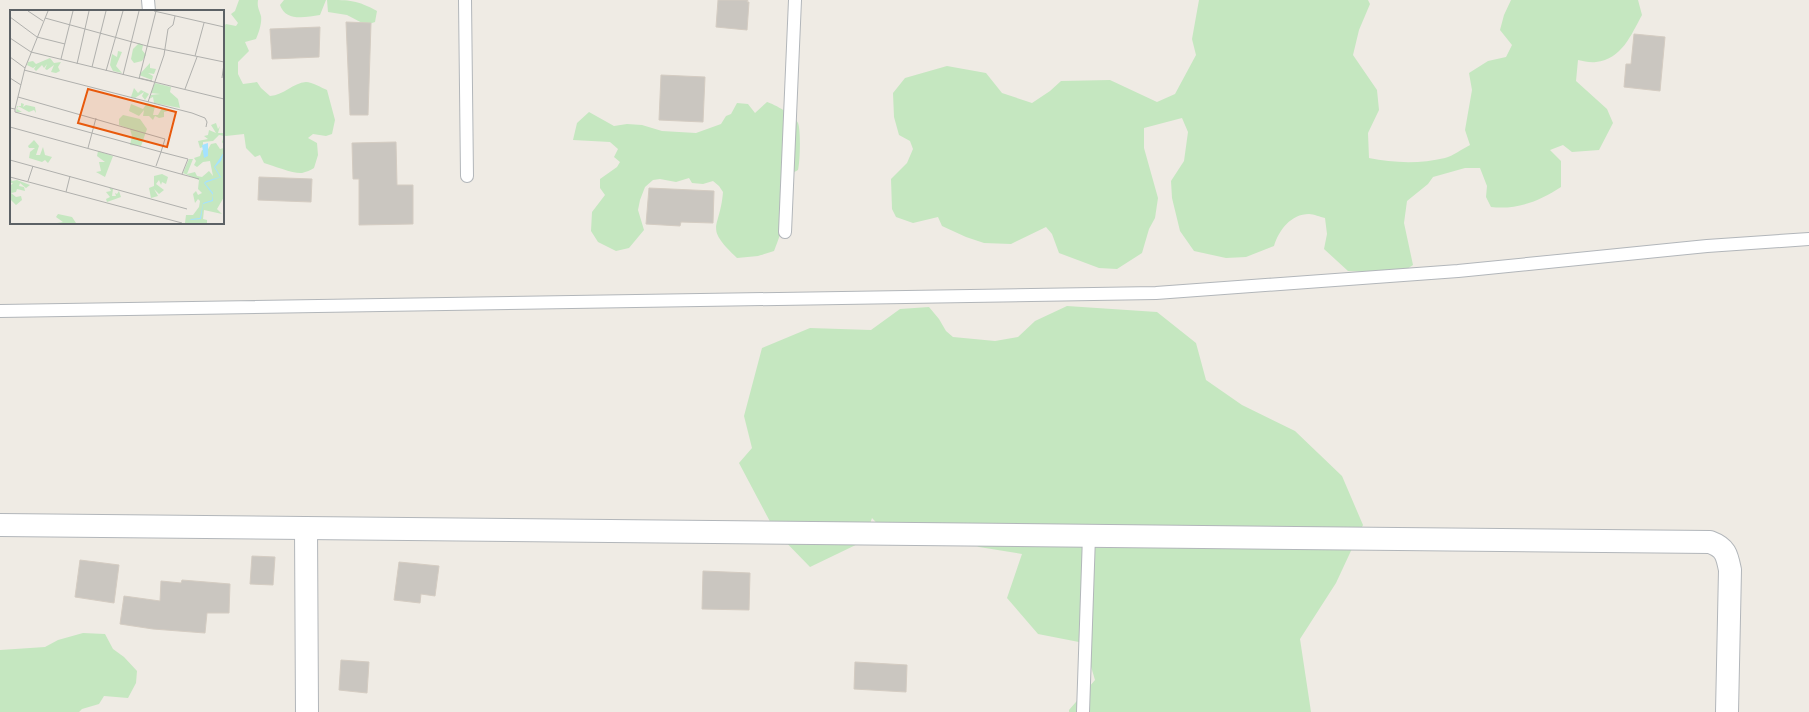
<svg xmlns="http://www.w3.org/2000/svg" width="1809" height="712" viewBox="0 0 1809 712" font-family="Ubuntu,sans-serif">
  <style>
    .green { fill: #c5e7c0 }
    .building { fill: #cac6c0; stroke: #d4ccc2 }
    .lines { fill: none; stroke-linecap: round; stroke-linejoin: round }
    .service-casing { stroke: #b2b6ba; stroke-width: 14 }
    .minor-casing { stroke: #b2b6ba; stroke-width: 24 }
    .service { stroke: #fff; stroke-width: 12 }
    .minor { stroke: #fff; stroke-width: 22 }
    .inset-road { fill: none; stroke: #b0b0ad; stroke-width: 1 }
    .view { fill: #e8590c; fill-opacity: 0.15; stroke: #e8590c; stroke-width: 2 }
    .inset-edge { fill: none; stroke: #5c6165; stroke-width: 2 }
  </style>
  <rect width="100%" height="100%" fill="#efebe4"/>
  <g class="green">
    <path d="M239 0H258C257 7 259 9 261 16 262 23 259 32 256 39L245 42 249 51 238 62V74L243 84 257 82 261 88 270 96C284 95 293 83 306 82 312 82 322 88 327 90L335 120 332 134 326 136 313 134 308 138 317 143 318 155 314 168C311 170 306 172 302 173 294 174 274 166 264 163L260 155 255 157 246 148 244 134 226 136 223 135V27L226 24 236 26 238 23 231 14 235 11Z"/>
    <path d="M284 0H326L320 15C305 17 286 22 280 5Z"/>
    <path d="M327 0C350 0 357 0 377 11L375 22 366 25 347 15 328 12Z"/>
    <path d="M1199 0H1368L1370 4 1359 30 1353 55 1377 90 1379 110 1368 133 1369 158C1393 163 1420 164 1445 158 1453 156 1462 149 1470 145L1465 130 1472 90 1469 73 1488 61 1506 57 1512 45 1500 30 1504 15 1511 0H1638L1642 15C1631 35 1622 59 1596 62 1590 63 1584 61 1578 60L1576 81 1607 109 1613 123 1599 150 1572 152 1563 145 1550 150 1561 161V187C1540 201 1517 210 1491 207L1486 197 1487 186 1480 168H1465L1433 177 1428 184 1407 201 1404 223 1413 265 1401 273 1348 271 1324 249 1327 234 1325 218C1320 217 1314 214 1309 214 1291 214 1279 230 1274 246L1246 257 1226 258 1194 251 1180 231 1172 198 1171 181 1184 161 1188 132 1182 118 1144 128V148L1158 198 1155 218 1149 229 1142 253 1117 269 1099 268 1059 253 1052 234 1046 227 1011 244 984 243 966 237 942 226 938 217 913 223 896 217 892 209 891 179 907 163 913 149 910 141 899 135 894 117 893 93 905 78 947 66 986 73 1002 93 1032 103 1050 91 1061 81 1110 80 1157 102 1175 94 1196 55 1192 39Z"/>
    <path d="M767 102C774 104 796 116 798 123 801 131 800 162 798 170L789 175C790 200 784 227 774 251L758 256 737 258C703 225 720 231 723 192L719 186 713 181 703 184 692 183 689 178 676 182 660 179 653 180 645 187 640 200 638 210 644 230 629 248 616 251 598 242 591 231 592 212 605 195 600 188V179L617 167 620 162 614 157 618 149 610 142 573 140 577 123 589 112 614 126 627 124 642 125 662 131 696 133 721 124 726 116 731 114 737 103 748 104 755 113Z"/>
    <path d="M1067 306 1157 312 1196 343 1206 380 1242 405 1295 431 1342 476 1363 525 1336 583 1300 639 1311 712H1069V710L1095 680 1084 643 1038 634 1007 598 1022 554 979 547 957 536 890 537 872 518 864 541 810 567 775 531 739 463 752 448 744 416 762 348 810 328 871 330 900 309 929 307 939 319 946 331 953 337 995 341 1018 337 1035 321Z"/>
    <path d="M83 633 105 634 113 649 124 657 137 671 136 683 128 698 104 696 99 704 82 709 79 712H0V650L45 647 58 640Z"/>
  </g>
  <g class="building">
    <path d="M718 0H748L747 2H749L747 30 716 27Z"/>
    <path d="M346 22 371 23 368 115H350Z"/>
    <path d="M320 27 319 57 272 59 270 29Z"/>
    <path d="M1634 34 1665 37 1660 91 1624 87 1626 64H1631Z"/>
    <path d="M661 75 705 77 703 122 659 120Z"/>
    <path d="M396 142 397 185H413V224L359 225V179H353L352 143Z"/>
    <path d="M259 177 312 179 311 202 258 200Z"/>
    <path d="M649 188 714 191 713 223 681 222 680 226 646 224Z"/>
    <path d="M252 556 275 557 273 585 250 584Z"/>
    <path d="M80 560 119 565 114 603 75 597Z"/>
    <path d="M399 562 439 566 435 596 421 594 420 603 394 600Z"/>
    <path d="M703 571 750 573 749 610 702 609Z"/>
    <path d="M182 580 230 584 229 613H207L205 633 153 629 120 624 124 596 160 601 161 581 181 583Z"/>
    <path d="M341 660 369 662 367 693 339 690Z"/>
    <path d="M855 662 907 665 906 692 854 689Z"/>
  </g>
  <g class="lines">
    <defs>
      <g id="service">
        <path d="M148 0 149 11"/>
        <path d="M465 0 467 176"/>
        <path d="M785 232 795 0"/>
        <path d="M0 311 1156 293 1458 271 1707 246 1809 239"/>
        <path d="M1083 712 1089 536"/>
      </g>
      <g id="minor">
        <path d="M0 525 1710 542C1726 548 1727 555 1730 570L1727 712"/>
        <path d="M306 528 307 712"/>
      </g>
    </defs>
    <use href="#service" class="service-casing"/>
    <use href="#minor" class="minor-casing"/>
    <use href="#service" class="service"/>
    <use href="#minor" class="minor"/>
  </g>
  <g transform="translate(10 10)">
    <rect width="214" height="214" fill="#efebe4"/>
    <path d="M129 33 133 35 132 40 136 45 132 51 124 53 121 49 123 39ZM108 41 112 42 106 56 112 63 103 61 100 55 102 44 107 47ZM40 48 44 53 51 52 48 57 50 61 46 63 41 62 44 55 37 60 35 59 37 54 34 58 32 55 26 61 24 59 26 56 23 58 17 55 18 52 23 51 26 54ZM140 53V58L146 59 144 64 138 63 143 66 142 70 129 65ZM145 73 161 77 160 82 168 89 170 98 144 93 143 87 139 89 141 85 150 84 141 83ZM124 78 128 83 131 80 139 84 135 90 132 86 134 82 125 88 121 87ZM11 93 14 94 13 97 16 95 25 97 26 103 24 100 19 102 8 96 7 99 12 102H6L7 96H11ZM137 93 145 96 143 105H148L152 98 158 101 154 102V107L149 108 145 106 143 110 139 106H133L134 100 129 106 119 101 121 94 133 99ZM113 105 130 109 137 119 131 136 120 135 122 126 120 119 109 115V109ZM206 113 208 119 210 116 208 123H214V135L212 132 214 126 209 125 203 131 193 132V137L190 138 188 131 198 129 194 126 198 125 199 120 206 123 201 115ZM24 130 29 136 26 145H30L33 137 35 145 42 147 38 153 35 150 32 152 19 148 20 142 25 138H19L18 136ZM206 133 210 139 214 138V187L207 199 212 204 194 200 193 209 197 210V213H175L176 205H183L189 197 190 191 188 189 185 193 183 184 186 181 188 185 192 183 188 179 189 170 173 163 179 149H183L177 164 185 162 187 166 192 167 199 161 203 166 200 151 193 152 187 157 184 155 186 151 184 148 190 146 192 140 197 141 201 134ZM88 141 103 146 95 167 86 162 91 161 89 152H95L87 146ZM152 164 158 167 156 174 152 172 151 175 149 170 146 174 154 180 149 184 144 179 148 186 141 188 139 178 144 176V166ZM0 167 2 171 7 170 20 175 16 178 10 173 9 176 14 177 15 181 7 179 6 182 1 183 6 187 11 186 12 190 6 195 1 190 0 192V176L3 173H0ZM99 177 103 179 102 186H106L105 183 107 184 109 181 111 187 97 192 96 189 100 187 96 182 101 181ZM48 204 62 207 66 213H47L53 212 46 207Z" fill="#c5e7c0"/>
    <path d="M198 133V146L194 148 192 135ZM214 142 211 151 205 157 211 167 195 173 203 183V191L193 194 191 209 180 210 178 213 181 209 190 208 193 193 202 190 203 185 194 173 196 171 210 167 204 157Z" fill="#a4e2ff"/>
    <path class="inset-road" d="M18 1 33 11M144 1 214 17M0 7 27 27 55 34M35 8 137 36 214 52M0 28 21 42 214 89M185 46 194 13M0 47 15 58M51 49 63 1M67 54 79 1M82 57 96 1M14 60 182 103 195 108 197 112 196 117M96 61 113 1M113 65 129 1M0 68 11 75M129 68 142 71M212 68 214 54M129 69 146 1M175 79 187 47M138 92 154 45 158 19 163 15 165 6M0 98 5 99 15 58 38 1M5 99V102L151 142 155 129 8 87M0 117 189 169M78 138 86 108M0 150 177 199M146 156 151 142 178 149 172 164M0 167 172 213M18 171 23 156M56 182 60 166"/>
    <path class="view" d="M78 79 166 102 157 137 68 113Z"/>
    <rect width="214" height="214" class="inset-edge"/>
  </g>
</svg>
